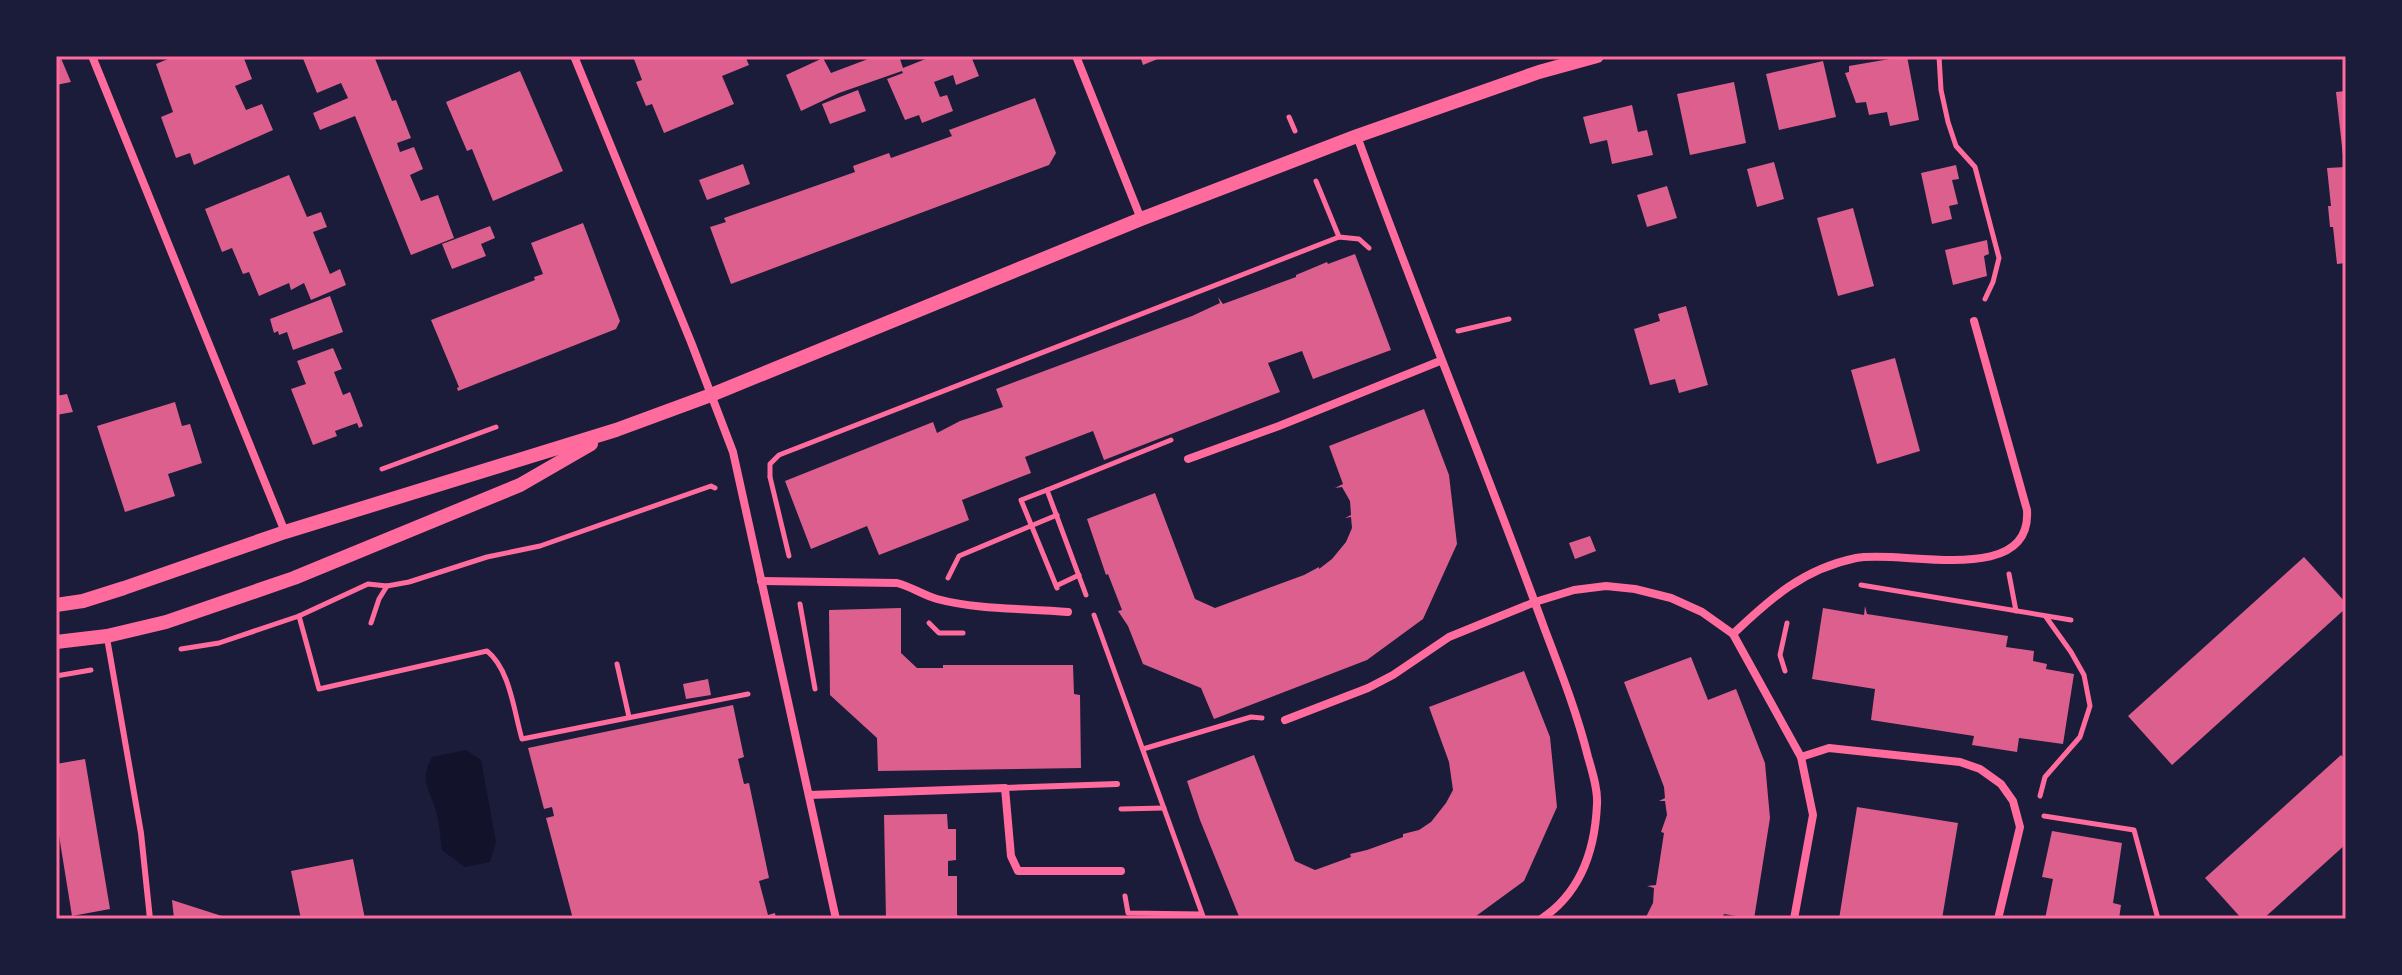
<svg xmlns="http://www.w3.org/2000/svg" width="2402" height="975" viewBox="0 0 2402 975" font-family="Spectral,serif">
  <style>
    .water { fill: #12122b }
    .building { fill: #dd5f8e }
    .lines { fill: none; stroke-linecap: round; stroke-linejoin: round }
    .path { stroke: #ff6b9d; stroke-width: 5 }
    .service { stroke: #ff6b9d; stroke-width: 6 }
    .minor { stroke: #ff6b9d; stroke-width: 8 }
    .tertiary { stroke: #ff6b9d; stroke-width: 14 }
    .neatline { fill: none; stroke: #ff6b9d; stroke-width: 3 }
  </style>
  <rect width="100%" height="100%" fill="#1b1b3a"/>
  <path class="water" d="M466 750 481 760 496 842 490 862 465 867 442 850C440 837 440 823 436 811 429 788 419 782 432 757Z"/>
  <g class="building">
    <path d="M56 56H60L71 82 56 85Z"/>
    <path d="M175 56H243L252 79 235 86 246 110 262 104 273 130 194 165 190 153 176 158 161 117 173 112 156 64Z"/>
    <path d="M302 56H374L392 101 396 100 411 138 397 143 400 152 414 147 423 169 410 175 421 201 438 195 454 238 411 255 355 116 320 130 313 113 348 98 341 83 317 93Z"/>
    <path d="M639 56H745L749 65 722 76 734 104 664 133 652 104 646 106 636 82 642 80 634 59Z"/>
    <path d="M876 56H899L903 68 933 56H971L979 76 956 85 953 75 934 82 940 97 947 95 953 111 922 123 919 115 905 120 887 79 903 73 902 71 839 93 801 111 786 75 823 58 831 73Z"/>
    <path d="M1140 56H1165L1143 65Z"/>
    <path d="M1907 56 1919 120 1890 126 1887 112 1869 115 1866 102 1856 103 1845 73 1849 72V66Z"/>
    <path d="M1823 61 1836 117 1779 130 1766 74Z"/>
    <path d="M520 71 563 171 493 201 472 149 467 151 446 102Z"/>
    <path d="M1734 82 1746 143 1690 155 1677 94Z"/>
    <path d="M858 90 866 111 830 124 822 104Z"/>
    <path d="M2346 91V165H2344L2336 92Z"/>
    <path d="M1035 98 1056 153 1049 165 731 284 710 227 726 222 724 218 855 172 853 166 889 153 891 158 952 136 949 130Z"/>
    <path d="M1632 105 1638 132 1647 130 1653 155 1612 164 1607 140 1590 144 1583 117Z"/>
    <path d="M1774 162 1784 199 1757 207 1747 169Z"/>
    <path d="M743 164 750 184 707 200 699 180Z"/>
    <path d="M1956 165 1959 179 1952 180 1958 204 1949 206 1952 219 1932 224 1921 173Z"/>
    <path d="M2346 167V263L2337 264 2333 227H2330L2328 206H2331L2327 168Z"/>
    <path d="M289 175 307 217 321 212 327 227 313 232 330 274 340 269 346 285 311 300 304 283 291 290 289 283 259 296 249 272 243 274 232 248 222 252 205 209Z"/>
    <path d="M1667 186 1677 218 1647 227 1637 195Z"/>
    <path d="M1853 208 1874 286 1838 296 1817 218Z"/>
    <path d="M583 223 620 321 616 329 458 391 457 388 459 387 431 320 535 280 534 277 543 274 531 243Z"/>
    <path d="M490 226 495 238 481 244 486 256 452 269 442 244Z"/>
    <path d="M1987 240 1989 254 1984 256 1987 276 1953 285 1945 250Z"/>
    <path d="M1355 254 1391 350 1313 379 1302 351 1268 363 1280 392 1104 460 1093 431 1025 457 1031 473 962 500 969 520 879 555 867 526 811 549 785 481 933 422 937 433 960 421 1003 407 996 389 1192 316 1220 303 1218 297 1223 304 1296 277V275L1327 262 1328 264Z"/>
    <path d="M330 296 343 332 293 350 287 332 279 335 278 331 274 333 270 319Z"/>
    <path d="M1686 306 1708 385 1679 393 1675 379 1650 385 1634 329 1660 321 1658 314Z"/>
    <path d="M333 348 342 369 334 372 343 395 350 392 363 426 359 428 357 423 335 431 337 436 313 445 291 389 306 384 297 361Z"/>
    <path d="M1895 358 1920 451 1877 464 1851 370Z"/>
    <path d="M67 394 73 412 56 415V396Z"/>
    <path d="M175 402 182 426 190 424 202 463 168 474 175 496 125 512 97 426Z"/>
    <path d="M1424 409 1449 475 1457 544 1423 619 1367 660 1214 719 1201 688 1143 664 1128 626 1118 611 1122 610 1108 574 1106 575 1087 519 1155 493 1195 599 1215 608 1304 575 1319 567V569L1332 559 1346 542 1352 528 1351 517 1345 518 1351 515 1350 501 1342 487 1335 488 1343 484 1329 446Z"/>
    <path d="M1590 536 1596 551 1575 559 1569 543Z"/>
    <path d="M2304 557 2346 603V608L2172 765 2128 716Z"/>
    <path d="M1865 606 1867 614 2008 636 2006 647 2034 651 2033 661 2047 664 2046 669 2074 674 2063 744 2019 738 2017 752 1972 745 1974 736 1871 720 1875 689 1812 679 1823 608 1864 615Z"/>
    <path d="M901 608V653L917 668H943V665H1073L1074 694 1080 695 1081 768 878 771 877 738 830 695 829 610Z"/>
    <path d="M1691 657 1708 700 1736 689 1765 763 1770 818 1754 919 1724 914 1722 919H1645L1653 903 1654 888 1647 886 1656 885 1664 833 1661 832 1667 815 1665 801H1659L1665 798 1664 787 1624 682Z"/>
    <path d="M1524 671 1550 737 1557 807 1524 881 1472 919H1240L1200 820 1187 781 1254 755 1295 861 1315 870 1351 857 1350 854 1367 850 1403 837V834L1419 830 1431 822 1446 803 1453 790 1449 762 1429 707Z"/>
    <path d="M708 679 711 695 686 699 683 684Z"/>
    <path d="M733 705 744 757 738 759 744 784 749 783 769 878 759 881 768 915 775 913 776 919H573L546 818 554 816 552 807 544 809 528 748Z"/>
    <path d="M2341 755 2346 760V844L2263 919H2242L2205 878Z"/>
    <path d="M85 759 110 909 72 916 56 817V764Z"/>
    <path d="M1857 807 1958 823 1942 919H1839Z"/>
    <path d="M947 814 948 829H956V860L948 861V876H957V915L964 919H886L884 815Z"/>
    <path d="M2052 831 2122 843 2113 903 2121 905 2119 919H2045L2053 879 2042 877Z"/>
    <path d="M353 859 365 919H301L291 871Z"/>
    <path d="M172 900 228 918V919H174Z"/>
  </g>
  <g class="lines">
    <g class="path">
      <path d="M1939 56 1941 90 1948 122 1956 146 1975 167 1999 258 1993 282 1985 299"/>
      <path d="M1289 117 1295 131"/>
      <path d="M1316 181 1339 237"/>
      <path d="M1458 331 1509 319"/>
      <path d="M382 469 496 427"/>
      <path d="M770 476V464L779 455 1339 237 1359 239 1369 248"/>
      <path d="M770 477 789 556"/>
      <path d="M1047 490 1021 500 1057 588"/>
      <path d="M2009 574 2016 611"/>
      <path d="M948 578 959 556 1057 515"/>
      <path d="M1058 585 1079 575"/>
      <path d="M1861 585 2071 620"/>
      <path d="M1086 595 1047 490 1171 440"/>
      <path d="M800 604 815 689"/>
      <path d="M1094 615 1204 919"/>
      <path d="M299 616 319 689 487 651C510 669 514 712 522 739L748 694"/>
      <path d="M371 623 379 599 387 586"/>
      <path d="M929 623 939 633H963"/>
      <path d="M181 649 219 643 299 616 368 584 387 586 409 582 487 557 540 546 711 486 715 488"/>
      <path d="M617 664 629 717"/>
      <path d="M1785 671 1780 655 1787 623"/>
      <path d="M56 676 91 670"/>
      <path d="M1143 749 1251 717 1262 718"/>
      <path d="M2040 796 2045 777 2080 737 2090 706 2084 675 2071 652 2046 617"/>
      <path d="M1121 809 1164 808"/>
      <path d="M2044 816 2134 830 2158 919"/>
      <path d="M1125 896 1128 913 1201 914"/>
    </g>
    <g class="service">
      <path d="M107 638 141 833 150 919"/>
      <path d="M1005 788 1117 784"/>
    </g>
    <g class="minor">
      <path d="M92 56 285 532"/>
      <path d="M574 56 691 342 733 452 836 919"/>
      <path d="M1076 56 1141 219"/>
      <path d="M1357 136C1417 302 1485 465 1545 630 1561 672 1577 713 1588 757 1592 771 1598 789 1597 804 1595 851 1581 893 1541 919"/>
      <path d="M1188 459 1279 426 1440 361"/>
      <path d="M761 581 897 583C912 587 923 595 937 599 978 610 1025 608 1068 612"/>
      <path d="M1733 634C1771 598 1803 569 1856 558 1902 549 2032 588 2027 510L1974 321"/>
      <path d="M1285 720 1368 688 1393 675 1449 637 1535 602 1574 590 1606 586 1635 589 1671 598 1702 612 1733 634 1801 757 1813 815 1794 919"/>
      <path d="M1801 757 1829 748 1960 762 1980 769 2001 784 2013 801 2020 827 1998 919"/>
      <path d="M809 795 1005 788 1011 856 1018 871H1121"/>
    </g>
    <g class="tertiary">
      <path d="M56 605 83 601 124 588 285 532 616 430 711 395 1141 219 1357 136 1539 72 1597 56"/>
      <path d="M56 642 107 636 166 622 294 578 520 485 591 444"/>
    </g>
  </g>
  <rect width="2402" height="975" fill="none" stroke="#1b1b3a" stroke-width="116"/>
  <rect x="58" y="58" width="2286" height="859" class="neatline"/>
</svg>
